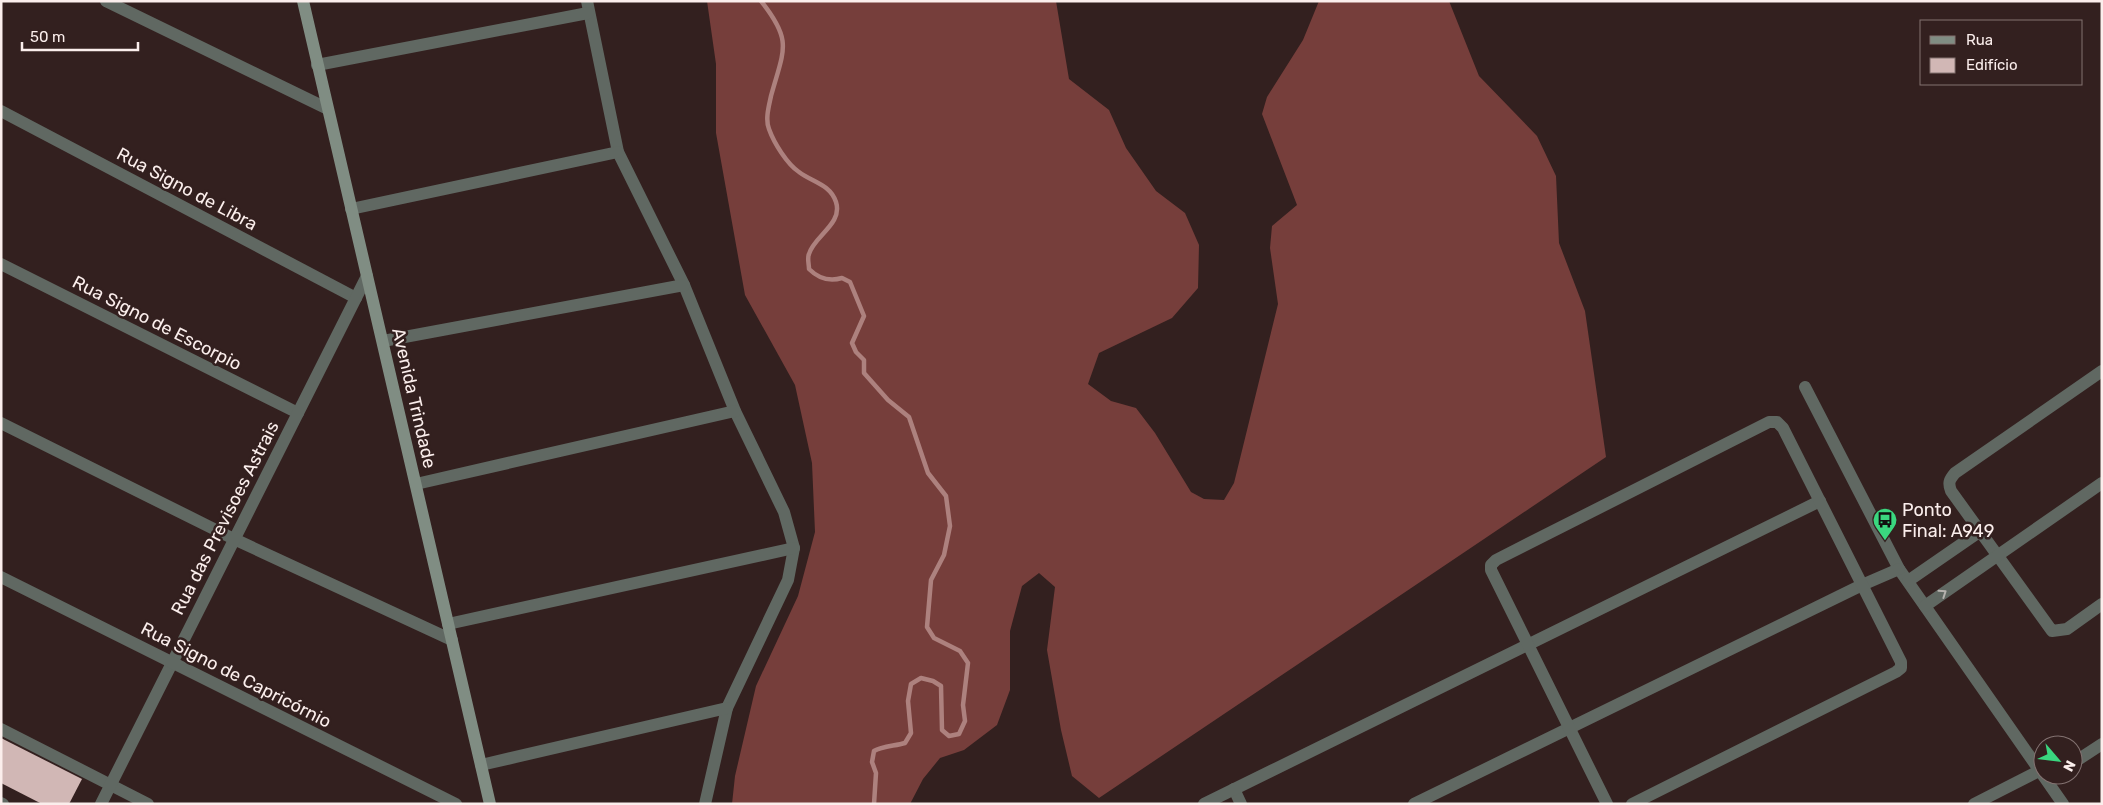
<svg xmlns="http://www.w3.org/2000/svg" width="2103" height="805" viewBox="0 0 2103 805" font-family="Rubik,sans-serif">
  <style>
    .forest { fill: #763e3b }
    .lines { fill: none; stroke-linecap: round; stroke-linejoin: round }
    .stream { stroke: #ad817e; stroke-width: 4.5 }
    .building { fill: #d1b7b5 }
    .minor { stroke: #606862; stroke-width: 12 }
    .tertiary { stroke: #606862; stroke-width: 12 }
    .secondary { stroke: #808d83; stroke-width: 12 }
    .oneway { stroke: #b5b2ae }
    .labels { text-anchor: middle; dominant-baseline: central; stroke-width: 5; stroke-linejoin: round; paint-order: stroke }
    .street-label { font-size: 18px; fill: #fbeeec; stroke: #33201f }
    .poi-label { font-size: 18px; fill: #fbeeec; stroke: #33201f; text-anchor: start }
  </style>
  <rect width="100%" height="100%" fill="#33201f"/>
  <path class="forest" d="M707 1H1056L1069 79 1109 110 1126 148 1156 191 1185 213 1199 245 1198 288 1172 318 1099 353 1088 384 1111 401 1136 408 1155 433 1191 492 1204 499 1224 500 1234 483 1278 304 1270 248 1272 226 1297 205 1262 114 1267 97 1303 40 1319 1H1449L1479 76 1537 136 1556 176 1559 243 1585 311 1606 457 1099 798 1072 776 1061 730 1047 650 1055 587 1039 573 1022 586 1010 631V690L997 725 964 750 940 758 923 779 910 804H732L735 776 756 686 798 596 815 532 812 463 795 385 745 295 716 133V64Z"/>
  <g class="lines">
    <path class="stream" d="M761 1C793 41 784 49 771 96 769 106 765 119 769 129 774 143 787 164 799 172 812 182 830 184 836 202 843 224 814 236 809 254 807 258 809 264 809 269 818 278 829 282 842 278L850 282 864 316 852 343 856 352 864 360V373L888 400 909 417 928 473 946 496 950 526 944 555 931 580 927 627 934 638 960 651 968 663 963 705 965 721 959 734 949 736 942 730 941 686 933 681 921 678 911 684 908 701 911 733 905 743C895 746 882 746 874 751L872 762 876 773 874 804"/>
  </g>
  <path class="building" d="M1 738 82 779 69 804H42L1 783Z"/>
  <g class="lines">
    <g class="minor">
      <path d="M106 1 326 108"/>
      <path d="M587 1 618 152 684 285 735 411 784 512 794 548 788 580 727 708 705 804"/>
      <path d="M317 65 588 13"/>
      <path d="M1 111 356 298"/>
      <path d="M351 209 618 152"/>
      <path d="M1 264 298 413"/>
      <path d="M383 341 684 285"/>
      <path d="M2102 371 1955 473C1949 480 1948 483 1951 491L2052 631 2067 629 2102 604"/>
      <path d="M1805 387 1899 569 2063 804"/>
      <path d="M1 423 234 539 452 640"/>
      <path d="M416 484 735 411"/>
      <path d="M1908 581 1979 532"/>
      <path d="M1925 606 2102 483"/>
      <path d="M448 624 794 548"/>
      <path d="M1 729 148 804"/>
      <path d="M2073 763 2102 744"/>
      <path d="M481 765 727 708"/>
      <path d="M1234 789 1241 804"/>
      <path d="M1 803 3 804"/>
      <path d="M101 804 367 276"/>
      <path d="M1204 804 1820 501"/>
      <path d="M1414 804 1862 585 1899 569"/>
      <path d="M1607 804 1491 570V565L1496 560 1769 422H1777L1783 428 1901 662V668L1896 672 1632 804"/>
      <path d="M1974 804 2039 771"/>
    </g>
    <path class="tertiary" d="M1 577 456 804"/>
    <path class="secondary" d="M303 1 490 804"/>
  </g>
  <defs><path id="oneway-chevron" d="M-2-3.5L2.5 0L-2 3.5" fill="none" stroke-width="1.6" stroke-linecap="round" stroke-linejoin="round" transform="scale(1.25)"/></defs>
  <use class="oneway" href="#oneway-chevron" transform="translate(1943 593) rotate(-34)"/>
  <defs>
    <symbol id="bus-pin" viewBox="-11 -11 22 30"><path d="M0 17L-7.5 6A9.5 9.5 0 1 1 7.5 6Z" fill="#3ad77f" stroke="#33201f"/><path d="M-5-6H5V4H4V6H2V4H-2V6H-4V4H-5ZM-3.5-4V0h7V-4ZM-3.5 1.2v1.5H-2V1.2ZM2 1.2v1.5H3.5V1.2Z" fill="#111"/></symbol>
  </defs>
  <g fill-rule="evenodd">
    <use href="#bus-pin" x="1871" y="506" width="28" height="38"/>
  </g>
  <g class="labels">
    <g class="street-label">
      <text transform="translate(187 189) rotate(28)">Rua Signo de Libra</text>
      <text transform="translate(157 323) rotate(27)">Rua Signo de Escorpio</text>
      <text transform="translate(414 398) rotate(77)">Avenida Trindade</text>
      <text transform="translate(225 518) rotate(-63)">Rua das Previsoes Astrais</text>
      <text transform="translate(236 675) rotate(27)">Rua Signo de Capricórnio</text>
    </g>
    <g class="poi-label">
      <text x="1902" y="510">Ponto<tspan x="1902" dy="21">Final: A949</tspan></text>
    </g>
  </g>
  <rect width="2103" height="805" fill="none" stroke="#fbeeec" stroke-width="5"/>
  <rect x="1920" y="20" width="162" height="65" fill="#33201f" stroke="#837271"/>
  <rect x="1930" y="36" width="25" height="8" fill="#808d83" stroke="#837271"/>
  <text x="1966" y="45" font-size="15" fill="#fbeeec">Rua</text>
  <rect x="1930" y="58" width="25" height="15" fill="#d1b7b5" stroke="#837271"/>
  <text x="1966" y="70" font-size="15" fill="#fbeeec">Edifício</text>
  <g transform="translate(2058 760) rotate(118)"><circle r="24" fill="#33201f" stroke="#837271"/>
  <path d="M0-4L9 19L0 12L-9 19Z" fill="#3ad77f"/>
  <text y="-8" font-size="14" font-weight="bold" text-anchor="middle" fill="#fbeeec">N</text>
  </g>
  <path d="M22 42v8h116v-8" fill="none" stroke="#fbeeec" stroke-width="2.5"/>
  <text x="30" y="42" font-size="15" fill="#fbeeec" stroke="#33201f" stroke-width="4" paint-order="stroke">50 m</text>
</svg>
